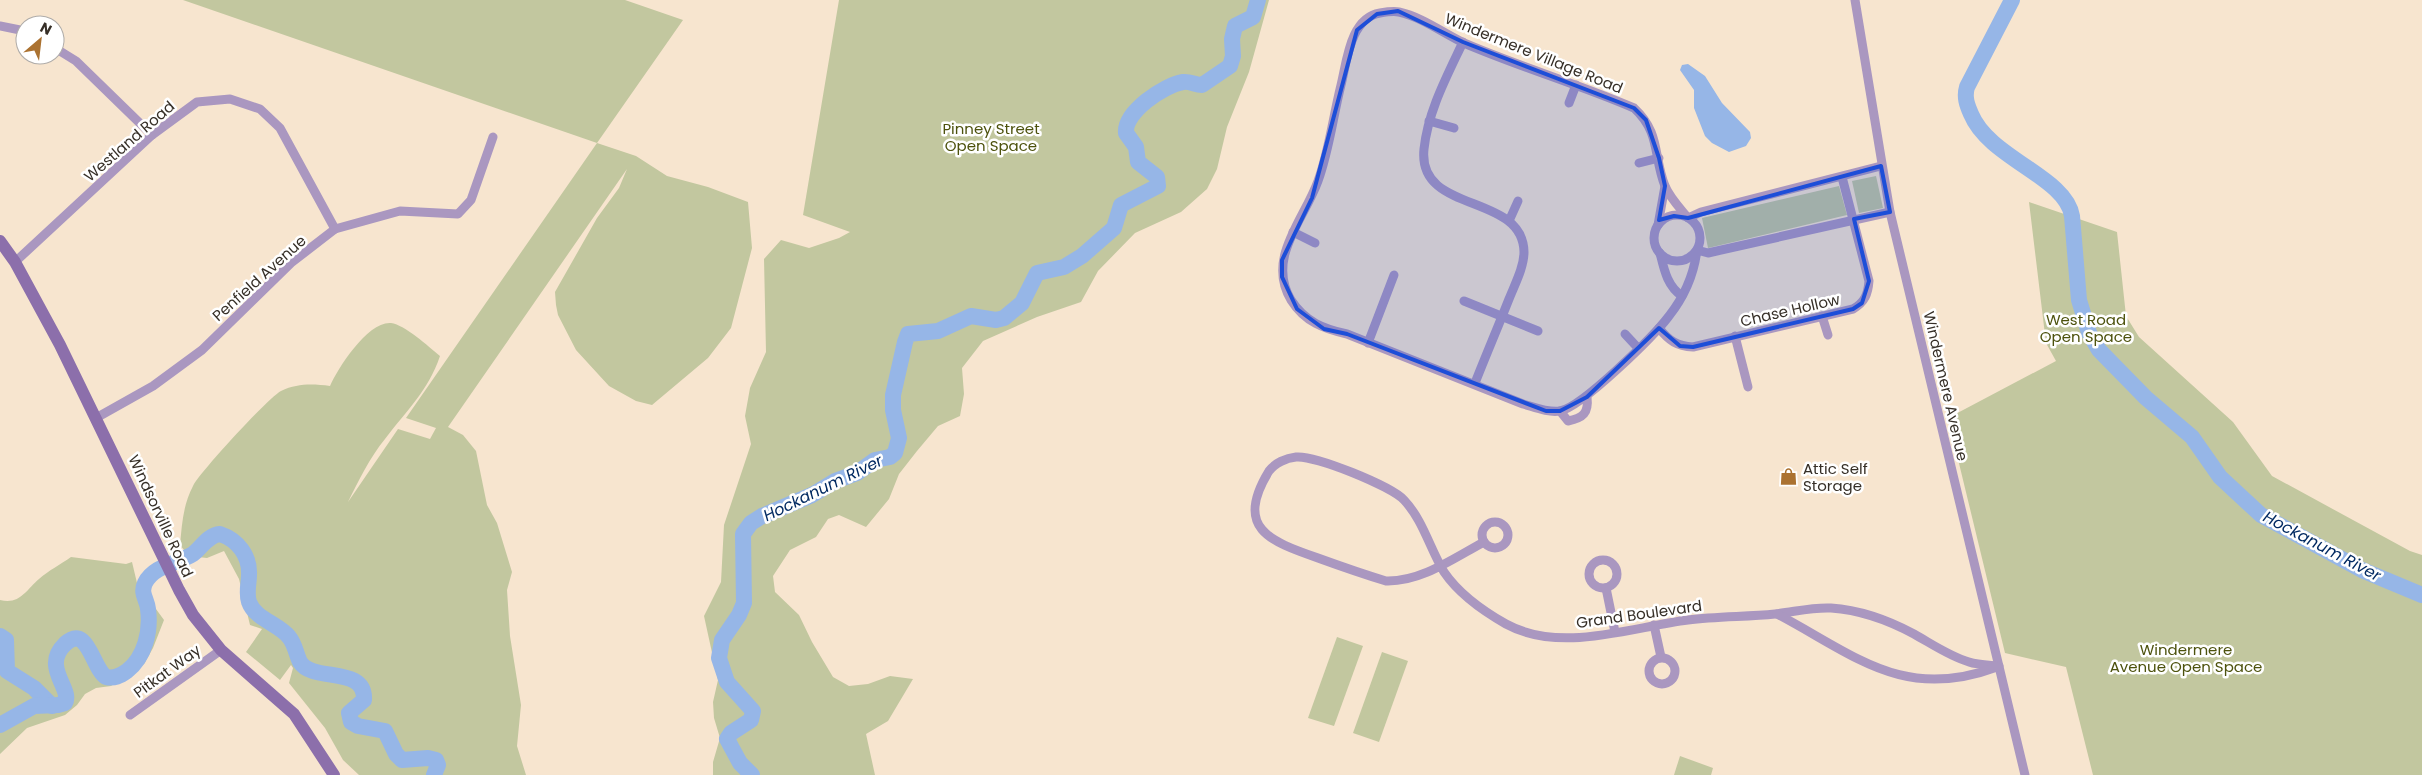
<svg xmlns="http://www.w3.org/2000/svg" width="2422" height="775" viewBox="0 0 2422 775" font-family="Poppins,sans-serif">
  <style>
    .green { fill: #c2c79f }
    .water { fill: #96b6e7 }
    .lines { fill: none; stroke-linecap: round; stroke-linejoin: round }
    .river { stroke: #96b6e7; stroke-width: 16 }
    .minor { stroke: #aa97c0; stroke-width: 9 }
    .secondary { stroke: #8c6fab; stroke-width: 12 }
    .marked { fill: #1d4ed8; fill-opacity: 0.2; stroke: #1d4ed8; stroke-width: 4; stroke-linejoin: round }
    .labels { text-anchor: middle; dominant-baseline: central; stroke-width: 5; stroke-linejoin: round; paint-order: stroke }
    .street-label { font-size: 15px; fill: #362f27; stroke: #fff }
    .park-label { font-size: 15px; fill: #4d520d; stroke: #fff }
    .poi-label { font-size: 15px; fill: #362f27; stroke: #fff; text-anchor: start }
    .water-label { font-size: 16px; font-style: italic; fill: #022a62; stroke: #fff }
  </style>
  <rect width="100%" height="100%" fill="#f7e5cf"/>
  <g class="green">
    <path d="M183 0H625L683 20 597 143 636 156 667 176 708 187 748 202 752 248 731 328 708 358 652 405 636 401 609 386 576 350 558 315 556 305 555 292 597 218 619 188 627 169 448 427 463 435 476 451 487 505 497 523 512 572 507 590 510 636 521 705 517 746 526 775H359L343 760 325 728 289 683 293 668 291 665 280 680 246 652 262 629 250 625 239 579 224 551 207 558 189 556 180 545C182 524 183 505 193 486 200 472 269 397 281 391 298 383 313 384 330 386 338 368 368 321 391 323 405 325 428 346 440 356 428 391 407 410 385 439 370 457 358 482 348 502L398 429 430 439 436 428 406 418 597 143Z"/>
    <path d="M839 0H1269L1249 72 1227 127 1217 169 1207 189 1181 212 1135 233 1098 271 1081 302 1037 317 983 341 962 368 964 394 960 416 938 426 917 451 899 474 889 499 866 527 839 515 828 519 816 537 790 550 773 576 775 592 799 615 812 642 833 677 849 686 868 684 890 676 913 679 888 721 866 734 875 775H713V762L720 738 714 718 713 702 718 680 704 616 721 582 724 525 751 444 745 416 750 388 766 352 764 259 781 240 809 248 839 238 850 232 803 215Z"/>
    <path d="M1876 176 1883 208 1859 213 1852 181Z"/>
    <path d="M1839 186 1847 215 1708 248 1702 218Z"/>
    <path d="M2029 202 2117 232 2126 316 2139 337 2233 422 2272 476 2410 551 2422 555V775H2093L2066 667 2005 653 1948 418 2056 361 2046 343Z"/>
    <path d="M71 557 126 564 132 562 137 583 164 620 153 648 144 664 111 686 96 688 85 694 77 705 65 715 27 728 0 754V600C20 605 26 590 39 579 48 571 61 564 71 557Z"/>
    <path d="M1337 637 1363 646 1334 726 1308 718Z"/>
    <path d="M1382 652 1408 661 1379 742 1353 733Z"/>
    <path d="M1680 756 1713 768 1711 775H1674Z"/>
  </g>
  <path class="water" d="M1688 64 1705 76 1722 103 1750 132 1751 138 1746 146 1729 152 1712 143 1705 136 1694 108V90L1680 70 1682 65Z"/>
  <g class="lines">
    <g class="river">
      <path d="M2012 0 1967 87C1964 97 1967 105 1971 114 1989 158 2066 177 2072 216L2079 300 2089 333 2099 350 2146 398 2192 437 2220 477 2261 515 2362 570 2422 595"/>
      <path d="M0 636 6 640 7 671 34 688 52 706"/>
      <path d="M0 725 34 706 58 705 65 703C73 689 41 667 65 644 88 623 92 668 106 677 114 679 120 676 127 671 145 657 151 631 148 609 147 599 140 594 145 583 154 565 177 564 193 554 202 547 208 535 220 534 238 540 250 556 249 575 249 583 246 593 249 602 255 619 279 624 289 637 295 644 296 654 300 662 313 683 366 665 364 700L349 713 351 722 358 726 385 731 396 754 402 760 428 758 436 760 438 765 434 775"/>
      <path d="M752 775 740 763 727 739 731 733 751 720 753 711 727 682 719 658 722 640 739 615 744 603 743 534 751 523 762 516 812 495 835 481 857 473 875 460 890 457 895 453 899 438 893 410V395L905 342 908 334 938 331 971 316 996 320 1004 318 1022 303 1037 273 1064 267 1082 256 1114 228 1121 205 1158 186 1157 177 1138 162 1136 147 1126 133C1124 112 1164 85 1183 82 1190 81 1195 85 1202 85L1230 66 1233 56 1232 39 1235 26 1253 17 1258 0"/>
    </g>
    <g class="minor">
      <path d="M1855 0 1890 212 2025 775"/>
      <path d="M0 26 25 31"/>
      <path d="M1463 42C1447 76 1428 111 1424 149 1417 215 1523 192 1524 252 1524 267 1515 284 1509 299 1498 327 1486 355 1475 383"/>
      <path d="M55 48 76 61 152 135"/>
      <path d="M1569 103 1576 85"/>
      <path d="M1429 121 1454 128"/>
      <path d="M1639 163 1659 158"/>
      <path d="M1881 166 1701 212 1688 218C1680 208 1670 198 1665 186 1653 156 1661 133 1634 108 1578 84 1520 67 1464 43 1443 33 1422 17 1399 12 1394 11 1386 12 1380 13 1350 18 1347 61 1341 85 1333 117 1329 151 1318 181 1304 220 1266 258 1291 300 1305 322 1324 329 1347 334L1523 404C1534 407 1548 413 1560 411 1582 407 1654 336 1669 316 1684 297 1694 274 1697 250L1708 253 1890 212"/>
      <circle cx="1677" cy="238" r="23"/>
      <path d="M1509 221 1518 201"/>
      <path d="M1658 225 1665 186"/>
      <path d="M1293 232 1315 243"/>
      <path d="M1660 253C1664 269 1667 286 1682 296"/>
      <path d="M15 262 152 135 197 102 230 99 260 109 280 128 335 229"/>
      <path d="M1464 301 1538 331"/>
      <path d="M1822 316 1828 335"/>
      <path d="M1659 328C1669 341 1677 346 1693 347L1853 309C1865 302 1868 294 1869 281L1842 177"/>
      <path d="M1625 334 1638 348"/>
      <path d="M1735 336 1748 387"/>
      <path d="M1368 343 1394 275"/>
      <path d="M1560 411 1568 421C1583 418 1589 413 1587 397"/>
      <path d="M96 418 153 386 202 350 291 263 335 229 400 211 458 214 471 200 493 137"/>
      <circle cx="1495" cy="535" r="13"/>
      <path d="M1484 542C1454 558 1421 582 1386 581 1363 574 1340 566 1318 558 1269 541 1234 528 1269 471 1275 463 1286 458 1296 457 1315 455 1391 486 1404 500 1423 520 1430 549 1444 572 1459 594 1483 611 1506 624 1561 654 1631 627 1688 620 1717 616 1746 617 1775 614 1794 612 1812 607 1831 608 1860 610 1888 620 1914 634 1932 644 1949 656 1969 662 1978 665 1989 665 1999 666"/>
      <circle cx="1603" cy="574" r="14"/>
      <path d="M1606 588 1615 632"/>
      <path d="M1777 614C1855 655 1903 702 1997 667"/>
      <path d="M1654 625 1661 657"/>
      <circle cx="1662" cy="671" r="13"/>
      <path d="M130 715 221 650"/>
    </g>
    <path class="secondary" d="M0 241 15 262 60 345 179 590 193 615 221 650 294 714 334 775"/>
  </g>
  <path class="marked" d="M1398 11 1463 42 1634 108 1646 120 1659 158 1665 186 1659 220 1674 216 1688 218 1881 166 1890 212 1854 219 1869 281 1862 303 1853 309 1693 347 1680 346 1659 328 1587 397 1560 411H1546L1347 334 1324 329 1297 309 1282 277V260L1312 198 1357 30 1377 14Z"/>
  <defs>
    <symbol id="shop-bare" viewBox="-9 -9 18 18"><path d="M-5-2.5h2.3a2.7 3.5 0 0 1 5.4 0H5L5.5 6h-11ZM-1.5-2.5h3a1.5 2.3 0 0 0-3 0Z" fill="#ab7231" stroke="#fff" stroke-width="2.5" paint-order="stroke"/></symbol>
  </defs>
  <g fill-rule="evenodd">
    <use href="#shop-bare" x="1776" y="464" width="25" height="25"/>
  </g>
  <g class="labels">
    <g class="street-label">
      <text transform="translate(1534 53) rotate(22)">Windermere Village Road</text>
      <text transform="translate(129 141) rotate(-41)">Westland Road</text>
      <text transform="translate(259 278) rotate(-42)">Penfield Avenue</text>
      <text transform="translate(1790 310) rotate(-13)">Chase Hollow</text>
      <text transform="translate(1946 386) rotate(77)">Windermere Avenue</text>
      <text transform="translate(161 516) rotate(65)">Windsorville Road</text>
      <text transform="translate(1639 614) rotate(-8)">Grand Boulevard</text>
      <text transform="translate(167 671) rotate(-36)">Pitkat Way</text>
    </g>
    <g class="park-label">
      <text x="991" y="128">Pinney Street<tspan x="991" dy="17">Open Space</tspan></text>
      <text x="2086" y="319">West Road<tspan x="2086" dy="17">Open Space</tspan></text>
      <text x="2186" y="649">Windermere<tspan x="2186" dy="17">Avenue Open Space</tspan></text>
    </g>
    <g class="poi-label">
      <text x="1803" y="468">Attic Self<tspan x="1803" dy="17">Storage</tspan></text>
    </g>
    <g class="water-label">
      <text transform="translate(823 488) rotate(-26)">Hockanum River</text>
      <text transform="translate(2322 546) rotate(28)">Hockanum River</text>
    </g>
  </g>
  <g transform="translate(40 40) rotate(28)"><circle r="24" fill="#ffffff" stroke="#afaca9"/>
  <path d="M0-4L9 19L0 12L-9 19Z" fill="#ab7231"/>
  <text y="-8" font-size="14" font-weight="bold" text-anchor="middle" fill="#362f27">N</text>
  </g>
</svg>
